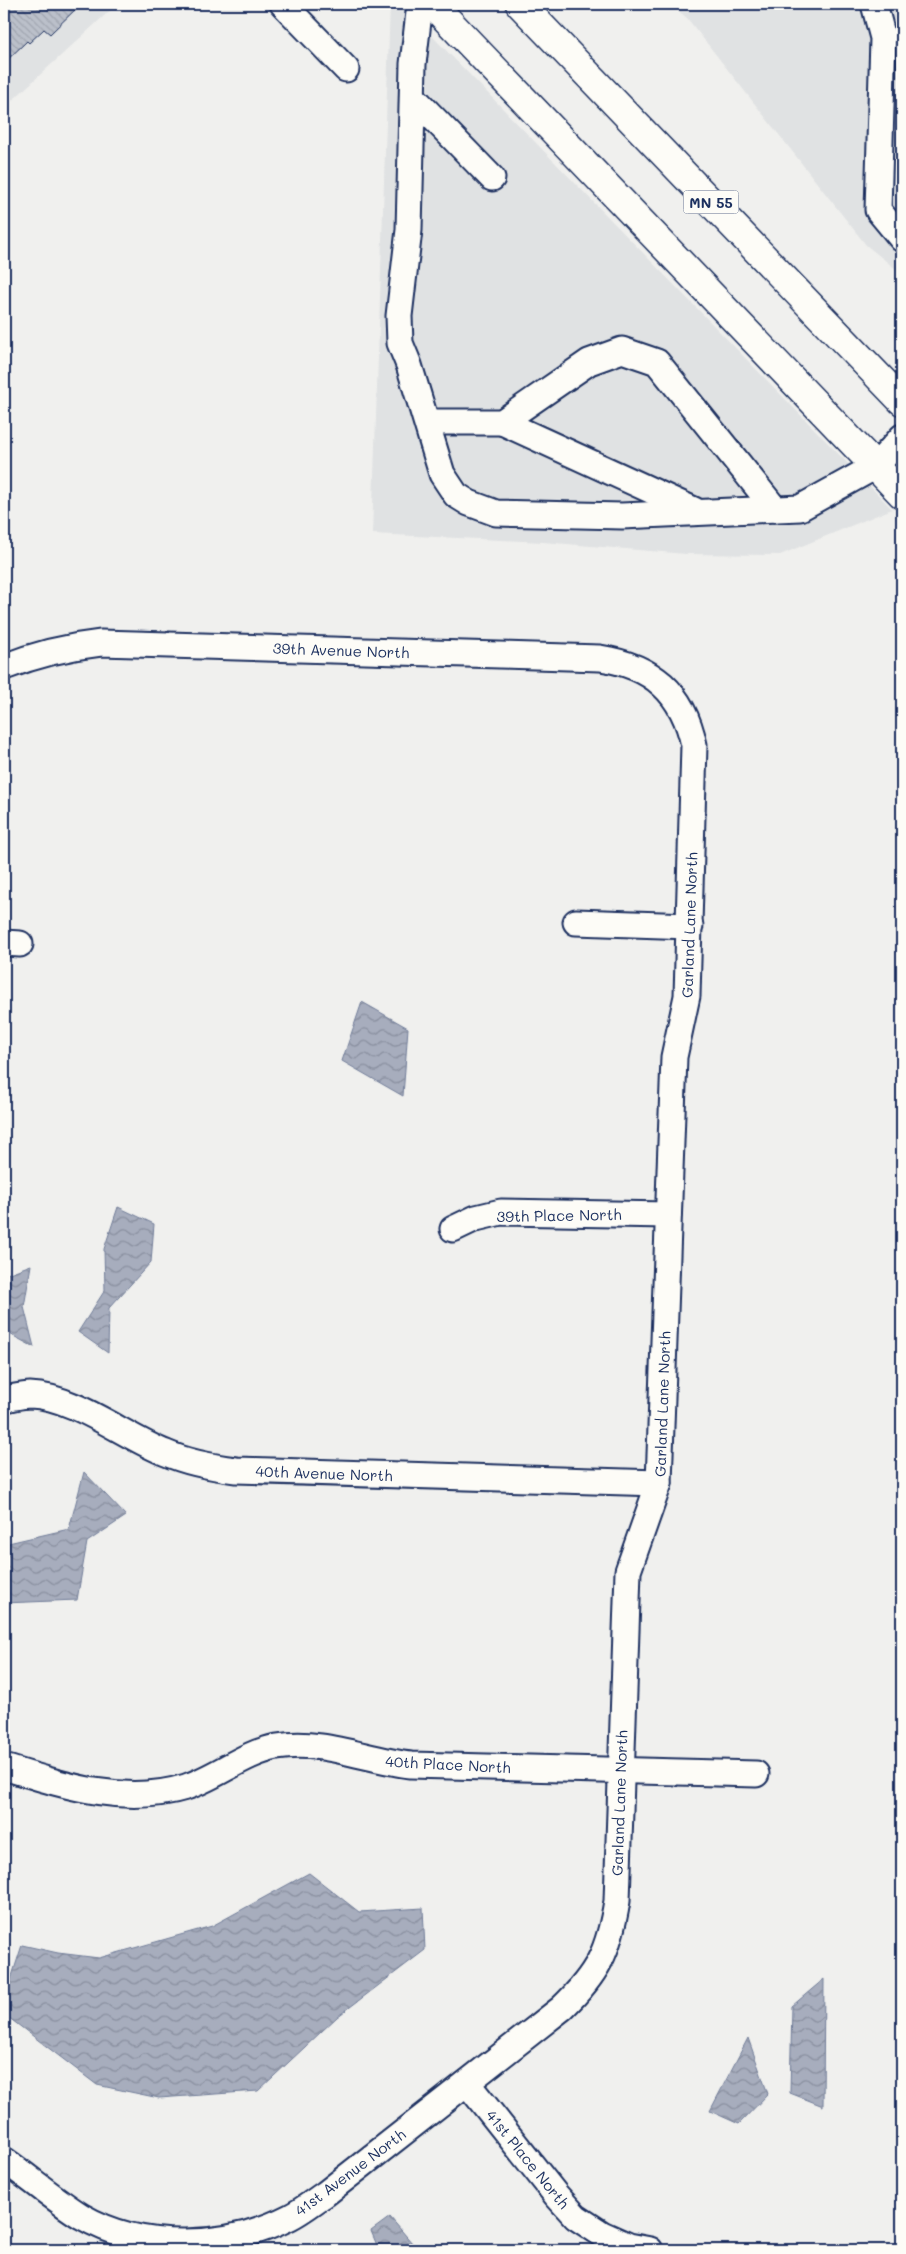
<svg xmlns="http://www.w3.org/2000/svg" width="906" height="2254" viewBox="0 0 906 2254" font-family="Mali,sans-serif">
  <style>
    .built { fill: #e0e2e3 }
    .water { fill: url(#water-waves); stroke: #6f7b97 }
    .building { fill: url(#building-back-hatch); stroke: #1b2f5e }
    .lines { fill: none; stroke-linecap: round; stroke-linejoin: round }
    .minor-casing { stroke: #1b2f5e; stroke-width: 29 }
    .major-casing { stroke: #1b2f5e; stroke-width: 31 }
    .minor { stroke: #fdfcf7; stroke-width: 25 }
    .major { stroke: #fdfcf7; stroke-width: 28 }
    .labels { text-anchor: middle; dominant-baseline: central; stroke-width: 4.5; stroke-linejoin: round; paint-order: stroke }
    .shield { fill: #fdfcf7; stroke: #5f6c8c; stroke-width: 1 }
    .shield-label { font-size: 14px; font-weight: bold; fill: #1b2f5e }
    .street-label { font-size: 15px; fill: #1b2f5e; stroke: #fdfcf7 }
  </style>
  <defs>
    <pattern id="water-waves" width="16" height="10" patternUnits="userSpaceOnUse" patternTransform="scale(1.25)"><rect width="16" height="10" fill="#a7adbd"/><path d="M0 5q4-4 8 0t8 0" fill="none" stroke="#878d9d"/></pattern>
    <pattern id="building-back-hatch" width="6" height="6" patternUnits="userSpaceOnUse" patternTransform="scale(1.25)"><rect width="6" height="6" fill="#bbc0ca"/><path d="M-1 5l2 2M0 0l6 6M5-1l2 2" fill="none" stroke="#a0a5b0"/></pattern>
  </defs>
  <rect width="100%" height="100%" fill="#f0f0ee"/>
  <filter id="ink" filterUnits="userSpaceOnUse"><feTurbulence type="fractalNoise" baseFrequency=".02" numOctaves="2"/><feDisplacementMap in="SourceGraphic" scale="10" xChannelSelector="R" yChannelSelector="G"/><feConvolveMatrix kernelMatrix="1 2 1 2 8 2 1 2 1" color-interpolation-filters="sRGB"/></filter>
  <g filter="url(#ink)">
    <g class="built">
      <path d="M4 4H117L4 108Z"/>
      <path d="M390 4H401L892 509 780 555 686 554 543 542 372 534Z"/>
      <path d="M670 4H902V274L866 245 687 18Z"/>
    </g>
    <g class="water">
      <path d="M362 1002 408 1028 403 1096 342 1061Z"/>
      <path d="M118 1207 154 1224 151 1262 109 1308 108 1353 78 1332 105 1290 104 1249Z"/>
      <path d="M31 1265 24 1307 34 1347 4 1331V1275Z"/>
      <path d="M84 1472 126 1516 87 1542 77 1600 4 1603V1544L69 1529Z"/>
      <path d="M309 1873 359 1912 423 1908 425 1950 337 2017 258 2091 159 2098 97 2085 4 2014V2001L22 1945 58 1953 99 1958 212 1926Z"/>
      <path d="M824 1979 823 2106 790 2093 792 2006Z"/>
      <path d="M748 2038 768 2094 739 2124 710 2111Z"/>
      <path d="M390 2217 418 2250H379L371 2231Z"/>
    </g>
    <path class="building" d="M4 4H81L50 34 44 29 29 43 27 41 4 63Z"/>
    <g class="lines">
      <defs>
        <g id="minor">
          <path d="M283 4 346 69"/>
          <path d="M420 4 413 64 409 230 399 316 400 343 409 365 442 474 456 495 469 503 496 513 622 516 800 508 876 466 902 437"/>
          <path d="M874 4 883 38 878 210 902 239"/>
          <path d="M413 97 492 178"/>
          <path d="M427 422H502L589 362 622 350 657 362 775 509"/>
          <path d="M502 422 694 510"/>
          <path d="M4 667C37 654 65 647 101 643L600 658C652 666 683 692 694 745L687 996 674 1057 659 1483 628 1571 617 1901C609 1951 598 1973 562 2008L325 2194C313 2202 302 2211 290 2217 227 2249 143 2252 81 2216 54 2199 30 2178 4 2160"/>
          <path d="M576 922 690 926"/>
          <path d="M4 943 20 944"/>
          <path d="M453 1229 476 1218 501 1212 668 1215"/>
          <path d="M4 1399C12 1398 22 1395 30 1395 74 1396 125 1437 166 1453 189 1463 212 1467 236 1470L659 1483"/>
          <path d="M4 1767C63 1785 124 1806 186 1787 217 1777 244 1753 277 1747 323 1739 366 1760 411 1765L756 1774"/>
          <path d="M467 2083 556 2195 576 2217 602 2234 629 2246 650 2250"/>
        </g>
        <g id="major">
          <path d="M432 4 902 494"/>
          <path d="M520 4 902 401"/>
        </g>
      </defs>
      <use href="#minor" class="minor-casing"/>
      <use href="#major" class="major-casing"/>
      <use href="#minor" class="minor"/>
      <use href="#major" class="major"/>
    </g>
  </g>
  <g class="labels">
    <rect class="shield" x="683.5" y="190.5" width="55" height="23" rx="4"/>
    <g class="shield-label">
      <text x="711" y="202">MN 55</text>
    </g>
    <g class="street-label">
      <text transform="translate(341 650) rotate(2)">39th Avenue North</text>
      <text transform="translate(689 925) rotate(-88)">Garland Lane North</text>
      <text transform="translate(559 1215) rotate(-1)">39th Place North</text>
      <text transform="translate(662 1404) rotate(-88)">Garland Lane North</text>
      <text transform="translate(324 1473) rotate(2)">40th Avenue North</text>
      <text transform="translate(448 1764) rotate(3)">40th Place North</text>
      <text transform="translate(619 1803) rotate(-88)">Garland Lane North</text>
      <text transform="translate(528 2159) rotate(51)">41st Place North</text>
      <text transform="translate(350 2172) rotate(-37)">41st Avenue North</text>
    </g>
  </g>
  <rect width="906" height="2254" fill="none" stroke="#fdfcf7" stroke-width="20"/>
  <rect x="10" y="10" width="886" height="2234" fill="none" stroke="#1b2f5e" stroke-width="2" filter="url(#ink)"/>
</svg>
